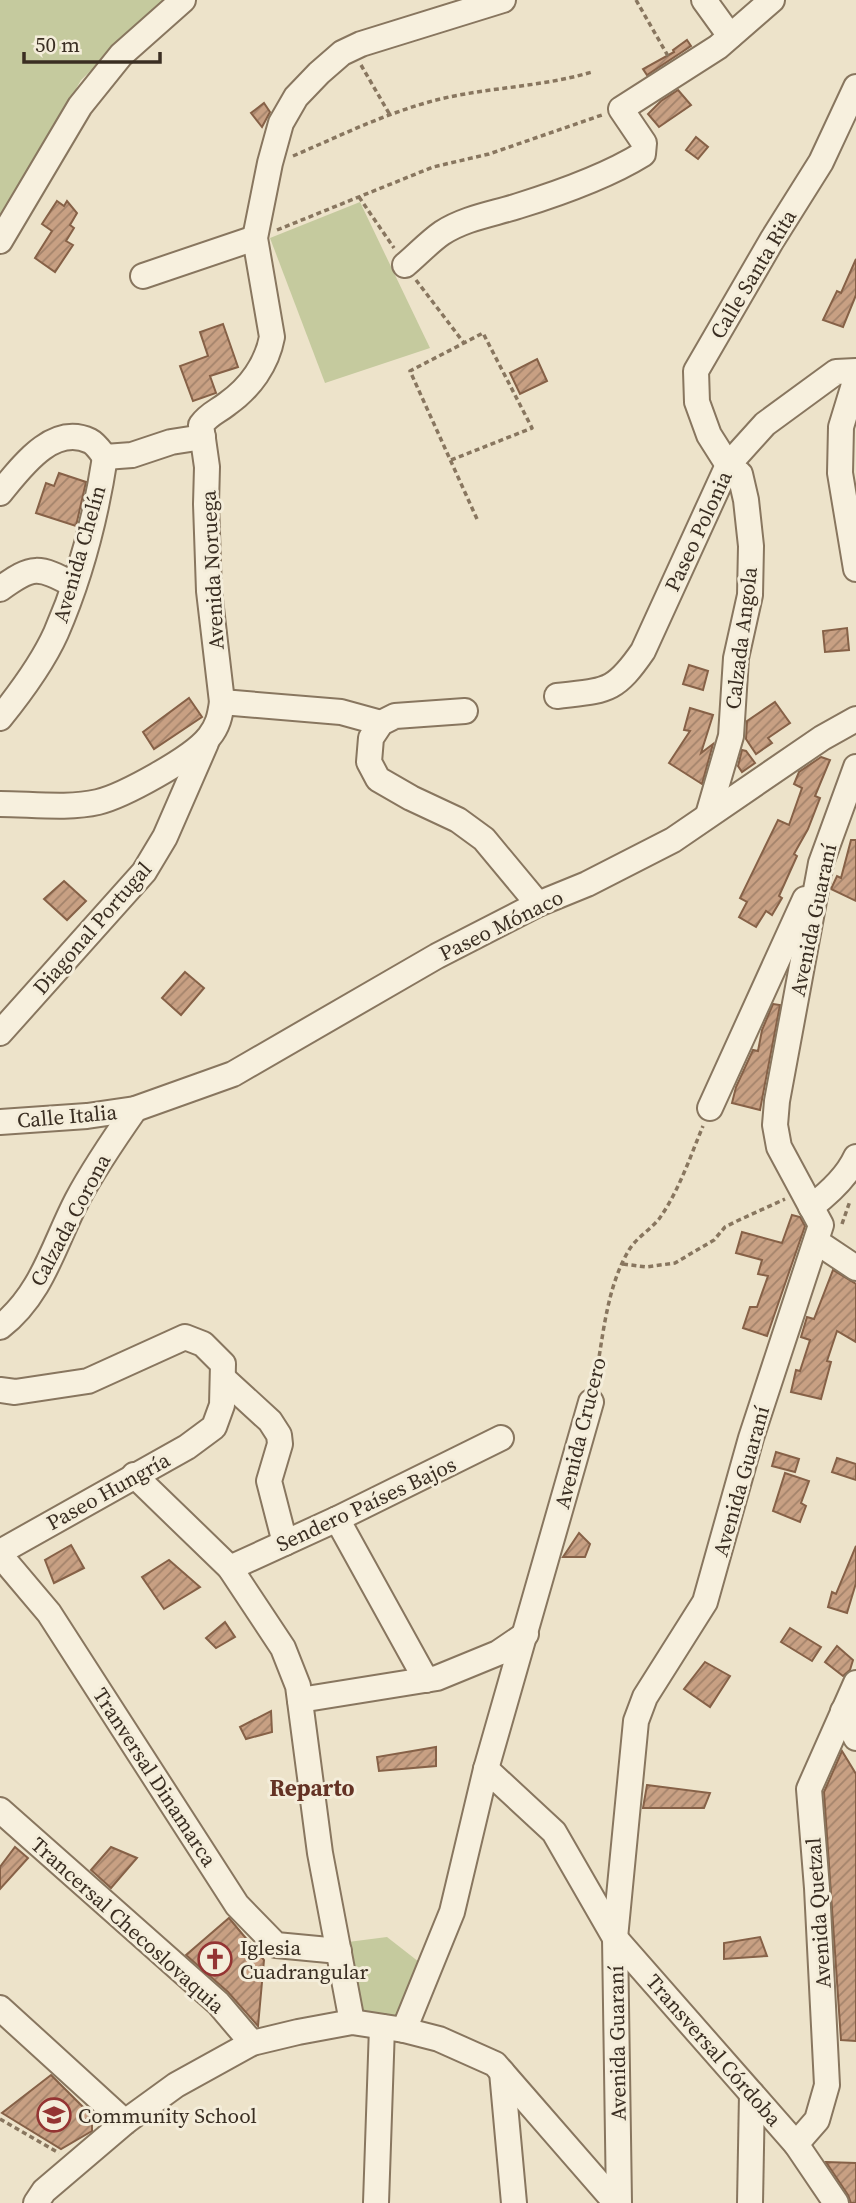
<svg xmlns="http://www.w3.org/2000/svg" width="856" height="2203" viewBox="0 0 856 2203" font-family="'Source Serif 4',serif">
  <style>
    .green { fill: #c5ca9e }
    .building { fill: url(#building-hatch); stroke: #866147; stroke-width: 2 }
    .lines { fill: none; stroke-linecap: round; stroke-linejoin: round }
    .minor-casing { stroke: #88765f; stroke-width: 28 }
    .path { stroke: #88765f; stroke-width: 3.5; stroke-dasharray: 5 3.5; stroke-linecap: butt }
    .minor { stroke: #f7f0de; stroke-width: 24 }
    .labels { text-anchor: middle; dominant-baseline: central; stroke-width: 6; stroke-linejoin: round; paint-order: stroke }
    .street-label { font-size: 21px; fill: #3a2e22; stroke: #f4edda }
    .poi-label { font-size: 21px; fill: #3a2e22; stroke: #f4edda; text-anchor: start }
    .neighbourhood-label { font-size: 23px; font-weight: bold; fill: #643224; stroke: #f4edda }
  </style>
  <defs>
    <pattern id="building-hatch" width="6" height="6" patternUnits="userSpaceOnUse" patternTransform="scale(1.75)"><rect width="6" height="6" fill="#c8a083"/><path d="M-1 1l2-2M0 6l6-6M5 7l2-2" fill="none" stroke="#a3836b"/></pattern>
  </defs>
  <rect width="100%" height="100%" fill="#ede3ca"/>
  <g class="green">
    <path d="M0 0H165L81 80 0 223Z"/>
    <path d="M360 202 430 348 325 383 270 238Z"/>
    <path d="M387 1937 419 1962 400 2021 356 2016 348 1942Z"/>
  </g>
  <g class="building">
    <path d="M687 40 691 46 647 75 643 69 674 52 673 50Z"/>
    <path d="M678 90 691 105 659 127 648 114 661 101Z"/>
    <path d="M264 103 270 112 262 127 251 113Z"/>
    <path d="M696 137 708 147 698 159 686 150Z"/>
    <path d="M57 201 64 206 67 201 77 213 70 225 74 228 66 241 73 245 55 272 35 258 52 231 42 224Z"/>
    <path d="M856 259V295L843 327 823 320 837 291 841 293Z"/>
    <path d="M223 324 238 367 210 376 216 393 193 401 180 366 208 356 200 332Z"/>
    <path d="M537 359 547 381 520 394 510 373Z"/>
    <path d="M59 473 86 482 76 526 36 513 46 483 54 486Z"/>
    <path d="M847 628 849 650 825 652 823 631Z"/>
    <path d="M689 665 708 671 703 690 683 684Z"/>
    <path d="M189 698 202 717 154 749 143 732Z"/>
    <path d="M775 702 790 723 768 738 772 743 756 754 746 739 747 721Z"/>
    <path d="M690 708 713 715 701 753 713 744 702 784 669 763 690 731 684 730Z"/>
    <path d="M742 750 746 751 755 763 742 772 738 766Z"/>
    <path d="M821 757 830 760 815 796 820 798 808 829 794 854 797 856 779 896 782 898 772 915 766 911 756 927 739 917 747 902 740 898 778 820 789 825 802 788 794 784 799 772Z"/>
    <path d="M851 840H856V901L831 889 837 876 841 878Z"/>
    <path d="M64 881 86 901 67 920 44 899Z"/>
    <path d="M185 972 204 988 181 1015 162 998Z"/>
    <path d="M773 1004 780 1005 760 1110 732 1103 736 1087 753 1050 758 1051 762 1030Z"/>
    <path d="M792 1215 800 1217 805 1226 767 1336 743 1328 750 1307H757L768 1276 758 1274 762 1260 736 1253 742 1232 782 1243Z"/>
    <path d="M833 1270 856 1284V1342L837 1331 827 1361 831 1362 821 1399 791 1392 796 1370 800 1371 810 1340 801 1337 807 1317 814 1319Z"/>
    <path d="M776 1452 799 1459 795 1472 772 1466Z"/>
    <path d="M837 1458 856 1464V1480L832 1472Z"/>
    <path d="M785 1473 809 1481 801 1503 806 1506 800 1522 773 1511Z"/>
    <path d="M579 1533 590 1544 585 1557H563Z"/>
    <path d="M71 1545 84 1568 54 1583 45 1560Z"/>
    <path d="M856 1546V1583L847 1613 828 1607 832 1592 836 1594Z"/>
    <path d="M169 1560 200 1587 164 1609 142 1577Z"/>
    <path d="M225 1622 235 1637 216 1648 206 1638Z"/>
    <path d="M790 1628 821 1647 812 1661 781 1642Z"/>
    <path d="M837 1646 853 1660 850 1670 843 1676 825 1662Z"/>
    <path d="M705 1662 730 1676 710 1707 684 1689Z"/>
    <path d="M271 1711 272 1732 246 1739 240 1727Z"/>
    <path d="M436 1747V1766L379 1771 377 1757Z"/>
    <path d="M842 1751 856 1774V2041L841 2040 824 1792Z"/>
    <path d="M647 1785 710 1793 704 1808H643Z"/>
    <path d="M15 1847 28 1858 0 1889V1867Z"/>
    <path d="M111 1847 137 1858 111 1888 91 1870Z"/>
    <path d="M229 1918 264 1960 258 2026 228 1992 186 1955Z"/>
    <path d="M760 1937 767 1956 724 1959V1943Z"/>
    <path d="M51 2075 92 2116V2131L61 2149 2 2113Z"/>
    <path d="M826 2162 856 2163V2203H851L848 2195Z"/>
  </g>
  <g class="lines">
    <defs>
      <g id="minor">
        <path d="M704 0 730 36"/>
        <path d="M0 241 80 106 121 55 183 0"/>
        <path d="M405 265C417 255 429 242 442 233 465 218 493 214 518 206 560 193 606 177 643 154L644 143 621 109 718 47 772 0"/>
        <path d="M143 276 255 238"/>
        <path d="M856 378 841 427 840 473 856 569"/>
        <path d="M105 457 132 455 171 442 203 437"/>
        <path d="M0 493C20 469 52 423 90 441 96 444 101 452 105 457"/>
        <path d="M0 589C33 565 38 566 74 585"/>
        <path d="M557 696C607 690 614 693 643 651L728 465 765 424 836 372 856 371"/>
        <path d="M222 702 209 591 206 504 207 467 201 425C209 414 217 412 227 404 250 388 267 364 272 337L255 238 270 163 281 123 296 97 319 73 342 53 361 44 503 0"/>
        <path d="M465 711 395 716 381 723 371 738 369 762 378 779 411 798 458 820 484 839 538 904"/>
        <path d="M0 718C21 692 42 664 56 633 80 578 96 516 105 457"/>
        <path d="M0 804C30 804 69 809 98 802 123 796 193 758 209 737 218 726 220 716 222 702L341 712 381 723"/>
        <path d="M708 815 731 736 736 658 750 595 751 546 746 500 740 474 728 465 709 435 697 402 696 371 772 240 821 162 856 87"/>
        <path d="M0 1033 144 872 165 837 206 743"/>
        <path d="M710 1108 805 899"/>
        <path d="M0 1122 87 1116 135 1109 233 1074 437 956 538 904 587 884 673 840 822 738 856 719"/>
        <path d="M811 1207C828 1194 847 1177 856 1157"/>
        <path d="M817 1242 856 1268"/>
        <path d="M0 1327C42 1295 54 1244 77 1200 94 1168 114 1139 135 1109"/>
        <path d="M223 1378 270 1421 279 1435 280 1444 269 1481 285 1543"/>
        <path d="M0 1390 15 1392 88 1381 185 1337 203 1344 223 1364 222 1405 214 1427 187 1447 0 1552"/>
        <path d="M134 1475 230 1568 283 1648 298 1686 320 1853 352 2022"/>
        <path d="M337 1519 426 1680"/>
        <path d="M0 1555 49 1613 237 1905 276 1945 339 1951"/>
        <path d="M230 1568 337 1519 501 1438"/>
        <path d="M300 1700 437 1678 498 1653 526 1634"/>
        <path d="M843 1711 856 1738"/>
        <path d="M486 1769 554 1832 615 1938 796 2144 836 2203"/>
        <path d="M0 1810 218 2003 252 2043"/>
        <path d="M0 2008 125 2122"/>
        <path d="M404 2030 452 1912 486 1769 591 1402"/>
        <path d="M502 2072 514 2203"/>
        <path d="M796 2144 817 2120 827 2085 817 1888 809 1789 856 1683"/>
        <path d="M36 2203 44 2191 125 2122 176 2085 252 2043 298 2032 352 2022 404 2030 439 2039 495 2064 616 2203"/>
        <path d="M376 2203 382 2027"/>
        <path d="M619 2203 615 1938 636 1721 645 1697 705 1602 751 1438 821 1225 779 1147 775 1125 777 1101 821 863 856 767"/>
        <path d="M750 2203 752 2094"/>
      </g>
    </defs>
    <use href="#minor" class="minor-casing"/>
    <g class="path">
      <path d="M636 0 668 56"/>
      <path d="M361 65 390 115"/>
      <path d="M293 156C344 134 394 109 449 97 497 87 545 86 592 72"/>
      <path d="M359 197 394 248"/>
      <path d="M277 230 433 167 489 154 602 115"/>
      <path d="M416 280 464 343 410 371 477 519"/>
      <path d="M451 460 532 428 483 333 464 343"/>
      <path d="M842 1224 850 1201"/>
      <path d="M623 1264 646 1267 675 1263 714 1240 725 1227 737 1221 785 1199"/>
      <path d="M595 1381C603 1339 606 1288 629 1250 636 1238 650 1230 659 1219 679 1191 690 1157 703 1126"/>
      <path d="M0 2119 59 2153"/>
    </g>
    <use href="#minor" class="minor"/>
  </g>
  <defs>
    <symbol id="church-ring" viewBox="-11 -11 22 22"><circle r="9.5" fill="#f4edda" stroke="#943433" stroke-width="1.5"/><path d="M-1.2-6h2.4v3.5h3.3v2.4h-3.3V6h-2.4V-.1h-3.3v-2.4h3.3Z" fill="#943433"/></symbol>
    <symbol id="school-ring" viewBox="-11 -11 22 22"><circle r="9.5" fill="#f4edda" stroke="#943433" stroke-width="1.5"/><path d="M0-5L7-2L0 1L-7-2ZM-4 1L0 2.5L4 1V4Q0 6-4 4Z" fill="#943433"/></symbol>
  </defs>
  <g fill-rule="evenodd">
    <use href="#church-ring" x="196" y="1940" width="38" height="38"/>
    <use href="#school-ring" x="35" y="2096" width="38" height="38"/>
  </g>
  <g class="labels">
    <g class="street-label">
      <text transform="translate(753 274) rotate(-59)">Calle Santa Rita</text>
      <text transform="translate(698 531) rotate(-65)">Paseo Polonia</text>
      <text transform="translate(79 554) rotate(-74)">Avenida Chelín</text>
      <text transform="translate(212 570) rotate(-93)">Avenida Noruega</text>
      <text transform="translate(741 638) rotate(-83)">Calzada Angola</text>
      <text transform="translate(813 920) rotate(-78)">Avenida Guaraní</text>
      <text transform="translate(501 925) rotate(-26)">Paseo Mónaco</text>
      <text transform="translate(92 928) rotate(-49)">Diagonal Portugal</text>
      <text transform="translate(67 1116) rotate(-5)">Calle Italia</text>
      <text transform="translate(70 1220) rotate(-62)">Calzada Corona</text>
      <text transform="translate(580 1433) rotate(-76)">Avenida Crucero</text>
      <text transform="translate(741 1481) rotate(-74)">Avenida Guaraní</text>
      <text transform="translate(108 1491) rotate(-29)">Paseo Hungría</text>
      <text transform="translate(366 1504) rotate(-25)">Sendero Países Bajos</text>
      <text transform="translate(155 1777) rotate(57)">Tranversal Dinamarca</text>
      <text transform="translate(818 1913) rotate(-94)">Avenida Quetzal</text>
      <text transform="translate(128 1925) rotate(42)">Trancersal Checoslovaquia</text>
      <text transform="translate(617 2043) rotate(-91)">Avenida Guaraní</text>
      <text transform="translate(714 2050) rotate(49)">Transversal Córdoba</text>
    </g>
    <g class="poi-label">
      <text x="240" y="1947">Iglesia<tspan x="240" dy="24">Cuadrangular</tspan></text>
      <text x="78" y="2115">Community School</text>
    </g>
    <g class="neighbourhood-label">
      <text x="312" y="1788">Reparto</text>
    </g>
  </g>
  <path d="M24 52v10h136v-10" fill="none" stroke="#3a2e22" stroke-width="3.5"/>
  <text x="35" y="52" font-size="21" fill="#3a2e22" stroke="#f4edda" stroke-width="5" paint-order="stroke">50 m</text>
</svg>
